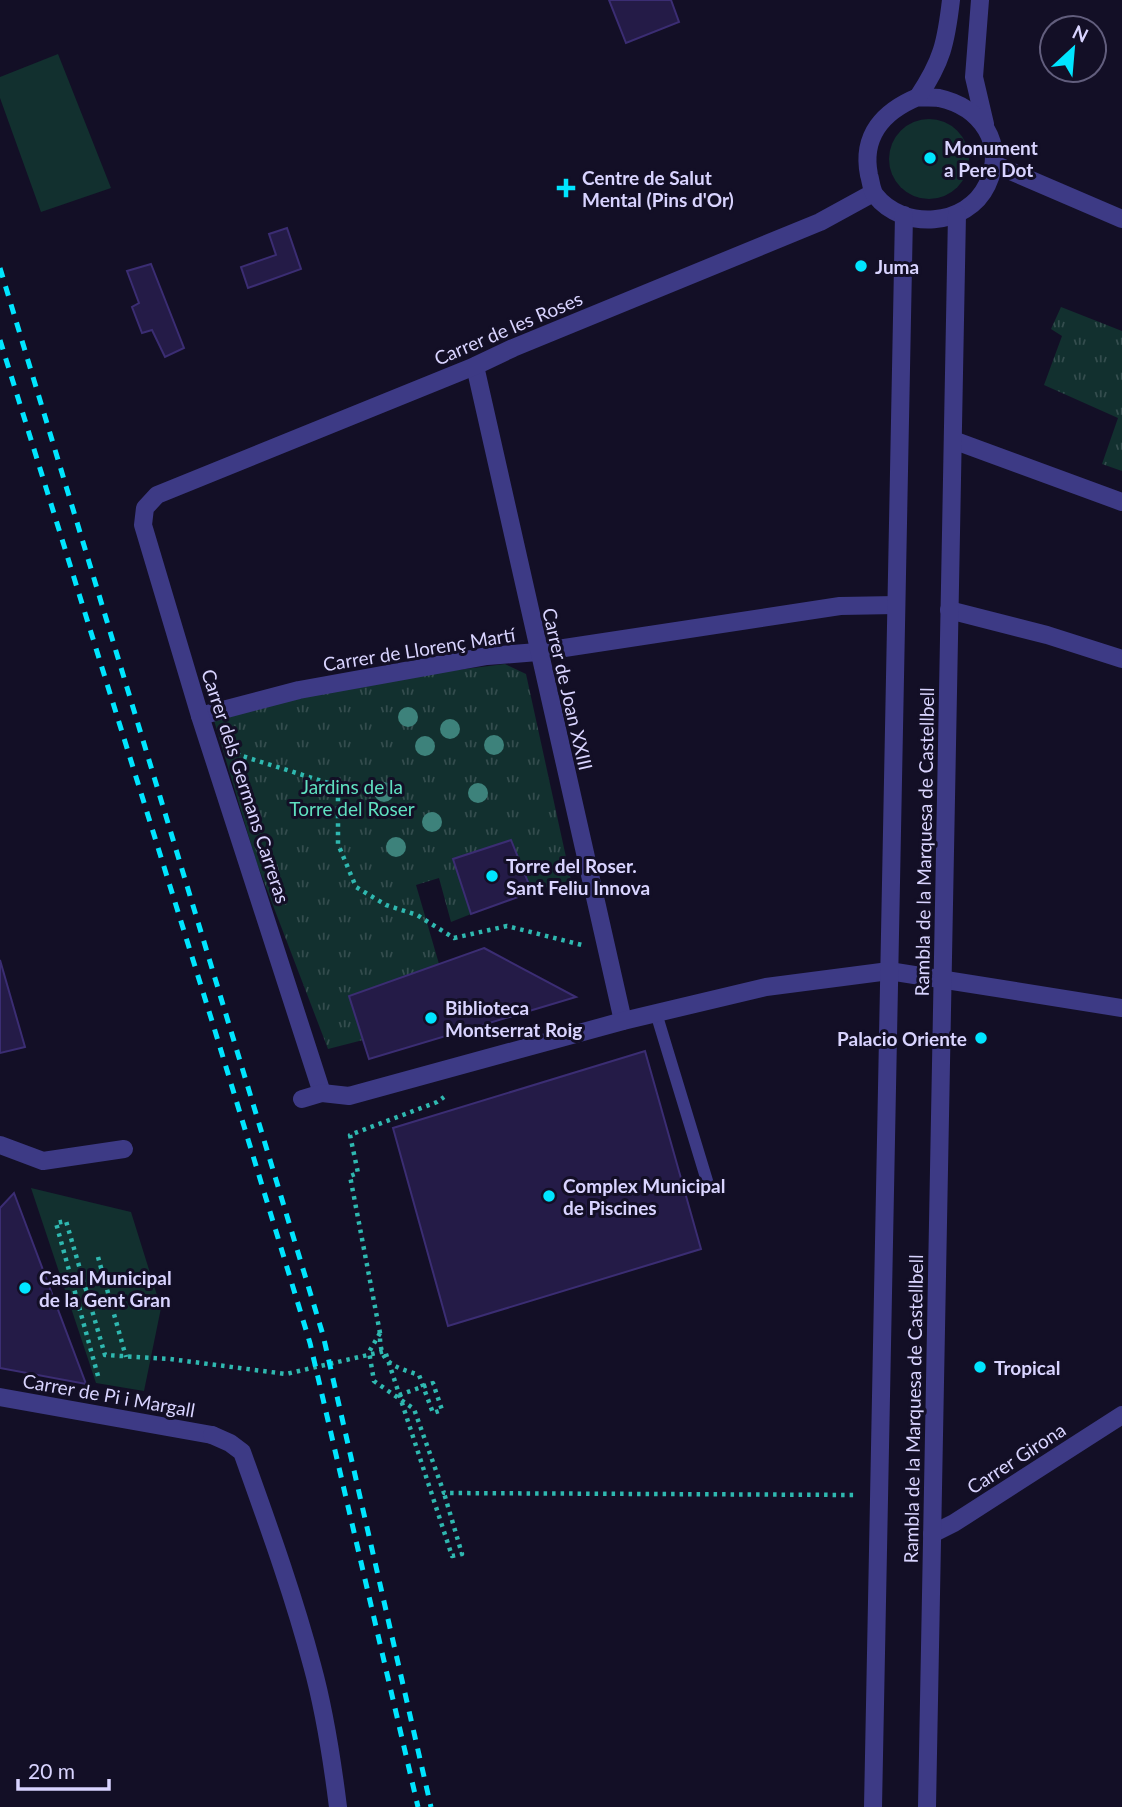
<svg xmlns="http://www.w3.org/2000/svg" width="1122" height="1807" viewBox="0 0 1122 1807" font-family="Lato,sans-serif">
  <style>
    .green { fill: #12302f }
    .park { fill: url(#park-tufts) }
    .building { fill: #241b47; stroke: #3b2d73; stroke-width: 2 }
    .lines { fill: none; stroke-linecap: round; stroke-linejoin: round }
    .path { stroke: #2fb8b0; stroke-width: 4.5; stroke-dasharray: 3.5 5; stroke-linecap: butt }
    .service { stroke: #3d3a85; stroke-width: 12 }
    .pedestrian { stroke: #3d3a85; stroke-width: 18 }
    .minor { stroke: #3d3a85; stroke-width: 18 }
    .tertiary { stroke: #3d3a85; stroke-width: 18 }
    .rail { stroke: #00e5ff; stroke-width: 5; stroke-dasharray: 10 9; stroke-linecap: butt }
    .tree { fill: #3d827b }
    .poi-dot { fill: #00e5ff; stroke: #130f26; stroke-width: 2.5 }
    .labels { text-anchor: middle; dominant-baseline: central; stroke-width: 6; stroke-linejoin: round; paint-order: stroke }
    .poi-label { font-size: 19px; font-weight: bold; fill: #d9d4ff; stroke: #130f26; text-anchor: start }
    .street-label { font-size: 19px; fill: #d9d4ff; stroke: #130f26 }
    .park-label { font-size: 19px; fill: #5fe0c0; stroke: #130f26 }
  </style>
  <defs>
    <pattern id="park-tufts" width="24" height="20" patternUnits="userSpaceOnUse" patternTransform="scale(1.75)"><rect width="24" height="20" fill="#12302f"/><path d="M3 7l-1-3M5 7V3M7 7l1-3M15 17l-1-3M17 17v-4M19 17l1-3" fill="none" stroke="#344d4e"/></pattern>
  </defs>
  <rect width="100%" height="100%" fill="#130f26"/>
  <g class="green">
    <path d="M58 54 111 188 41 212 0 98V77Z"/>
    <circle cx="929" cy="159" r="40"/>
    <path d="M31 1188 131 1212 161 1308 144 1391 96 1383Z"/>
  </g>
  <g class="park">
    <path d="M1061 307 1122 331V471L1102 464 1118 418 1044 385 1062 336 1051 329Z"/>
    <path d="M505 664 526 674 571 880 532 892 511 841 454 859 471 914 451 922 439 878 416 885 439 964 350 996 363 1040 328 1049 256 861 213 717 303 694 409 676Z"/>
  </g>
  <g class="building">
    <path d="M609 0H671L679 22 626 43Z"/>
    <path d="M287 228 301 269 248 288 241 267 276 255 269 234Z"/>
    <path d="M151 264 184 348 165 357 152 330 142 333 132 307 139 303 127 271Z"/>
    <path d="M511 840 532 892 471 914 453 859Z"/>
    <path d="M484 948 576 997 369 1059 349 996Z"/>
    <path d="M0 960 25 1047 0 1053Z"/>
    <path d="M645 1051 701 1249 448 1326 393 1128Z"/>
    <path d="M14 1193 86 1384 0 1368V1208Z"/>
  </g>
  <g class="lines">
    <g class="path">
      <path d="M237 752 239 755 338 786V844L356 887 386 905 417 915 454 938 507 926 582 945"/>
      <path d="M98 1257 126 1357"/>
      <path d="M380 1333 369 1352 374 1381 414 1409 444 1493 856 1495"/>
      <path d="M98 1376 56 1223 66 1221 105 1355 170 1359 286 1374 385 1351 452 1556 462 1554 444 1493"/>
      <path d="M399 1395 433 1383 442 1410 433 1413 419 1375C393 1366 379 1364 380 1333L350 1176 358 1173 350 1135 437 1102 444 1097"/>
    </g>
    <path class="service" d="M656 1013 708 1184"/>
    <path class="pedestrian" d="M200 716 299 690 487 656 538 652 840 606 896 605"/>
    <g class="minor">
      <path d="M994 164 1122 219"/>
      <path d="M475 366 623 1021"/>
      <path d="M953 440 1122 502"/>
      <path d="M949 610 1047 635 1122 659"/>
      <path d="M322 1093 200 716 143 525 145 508 157 495 475 366 513 348 820 222 873 193"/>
      <path d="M302 1099 322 1093 349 1096 623 1021 766 987 889 971 1122 1008"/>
      <path d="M0 1145 43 1161 124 1149"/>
      <path d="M0 1397 212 1435"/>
      <path d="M932 1534 954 1523 1122 1415"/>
    </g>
    <g class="tertiary">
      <path d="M980 0 974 77 985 124"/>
      <path d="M918 97C924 98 932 97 939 98 981 107 1007 144 987 185 967 227 903 231 875 195 871 189 871 181 869 175 861 135 884 111 918 97Z"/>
      <path d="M918 97C942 61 946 43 951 0"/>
      <path d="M212 1435 230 1443 242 1452C267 1522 293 1593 312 1665 325 1712 332 1759 338 1807"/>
      <path d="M873 1807 904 215"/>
      <path d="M927 1807 957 214"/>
    </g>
    <g class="rail">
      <path d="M0 268 323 1335 431 1807"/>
      <path d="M0 340 212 1021 310 1343 418 1807"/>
    </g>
  </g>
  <g class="tree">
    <circle cx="408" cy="717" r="10"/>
    <circle cx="450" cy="729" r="10"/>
    <circle cx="494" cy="745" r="10"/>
    <circle cx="425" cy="746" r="10"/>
    <circle cx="384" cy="792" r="10"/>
    <circle cx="478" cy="793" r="10"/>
    <circle cx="432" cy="822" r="10"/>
    <circle cx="396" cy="847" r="10"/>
  </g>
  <g class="poi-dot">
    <circle cx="930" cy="158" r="7"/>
    <path d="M562.5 177.5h7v7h7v7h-7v7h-7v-7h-7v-7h7z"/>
    <circle cx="861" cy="266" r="7"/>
    <circle cx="492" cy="876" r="7"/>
    <circle cx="431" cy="1018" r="7"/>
    <circle cx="981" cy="1038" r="7"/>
    <circle cx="549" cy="1196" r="7"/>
    <circle cx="25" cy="1288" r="7"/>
    <circle cx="980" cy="1367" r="7"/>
  </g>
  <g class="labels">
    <g class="poi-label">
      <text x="944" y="147">Monument<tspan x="944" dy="22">a Pere Dot</tspan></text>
      <text x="582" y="177">Centre de Salut<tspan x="582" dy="22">Mental (Pins d'Or)</tspan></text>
      <text x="875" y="266">Juma</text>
      <text x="506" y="865">Torre del Roser.<tspan x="506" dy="22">Sant Feliu Innova</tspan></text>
      <text x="445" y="1007">Biblioteca<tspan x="445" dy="22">Montserrat Roig</tspan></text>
      <text x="967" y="1038" text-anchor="end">Palacio Oriente</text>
      <text x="563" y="1185">Complex Municipal<tspan x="563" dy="22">de Piscines</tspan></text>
      <text x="39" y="1277">Casal Municipal<tspan x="39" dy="22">de la Gent Gran</tspan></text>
      <text x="994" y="1367">Tropical</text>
    </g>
    <g class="street-label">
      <text transform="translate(508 328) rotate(-23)">Carrer de les Roses</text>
      <text transform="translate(419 649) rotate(-9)">Carrer de Llorenç Martí</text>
      <text transform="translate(568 689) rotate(77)">Carrer de Joan XXIII</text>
      <text transform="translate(246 786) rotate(72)">Carrer dels Germans Carreras</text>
      <text transform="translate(924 842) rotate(-89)">Rambla de la Marquesa de Castellbell</text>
      <text transform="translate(109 1395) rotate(10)">Carrer de Pi i Margall</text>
      <text transform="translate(913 1409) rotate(-89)">Rambla de la Marquesa de Castellbell</text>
      <text transform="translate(1016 1458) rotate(-33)">Carrer Girona</text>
    </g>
    <g class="park-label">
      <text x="352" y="786">Jardins de la<tspan x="352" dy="22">Torre del Roser</tspan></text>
    </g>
  </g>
  <g transform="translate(1073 49) rotate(26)"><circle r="33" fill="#130f26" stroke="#625e7d" stroke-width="2"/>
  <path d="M0-5L12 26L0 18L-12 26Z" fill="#00e5ff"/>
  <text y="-10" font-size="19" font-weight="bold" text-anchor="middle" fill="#d9d4ff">N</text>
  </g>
  <path d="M18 1779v10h91v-10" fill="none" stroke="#d9d4ff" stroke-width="3.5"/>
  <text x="28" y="1779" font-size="21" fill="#d9d4ff" stroke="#130f26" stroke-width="5" paint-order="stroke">20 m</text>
</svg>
